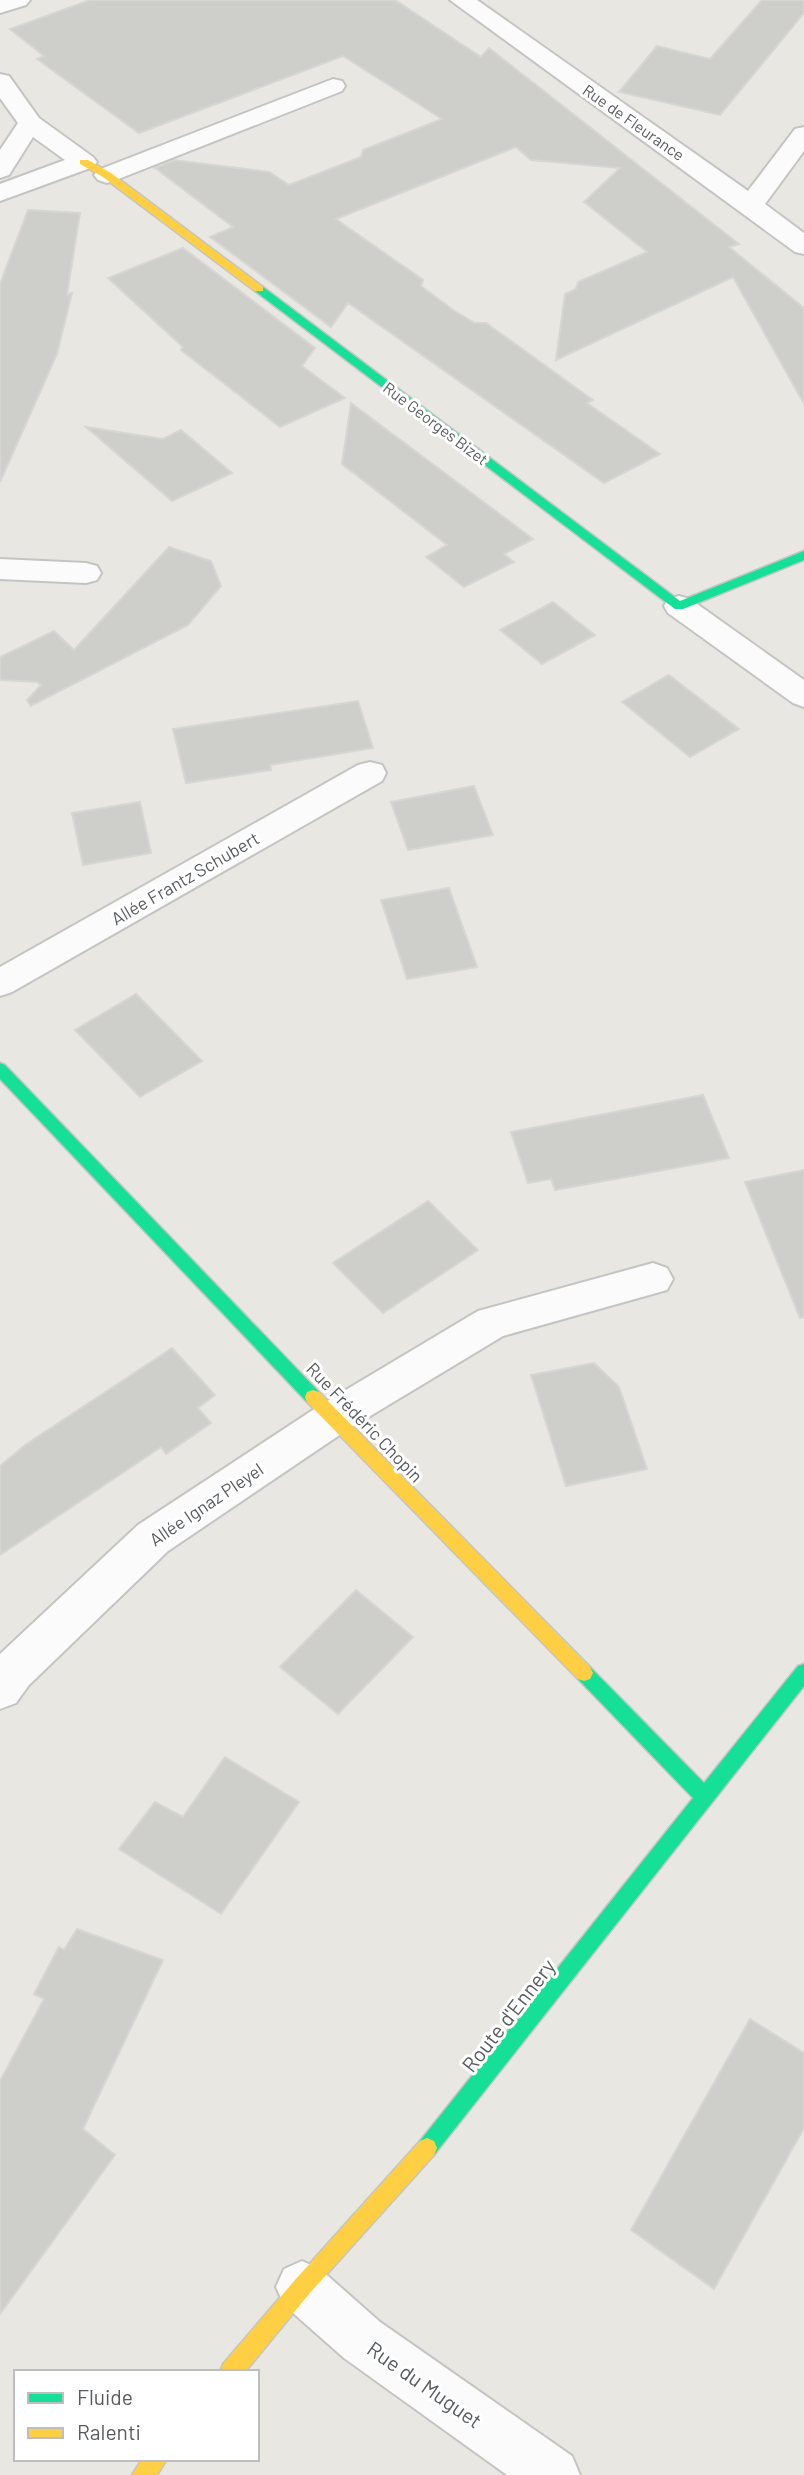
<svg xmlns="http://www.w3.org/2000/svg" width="804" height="2475" viewBox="0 0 804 2475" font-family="Barlow,sans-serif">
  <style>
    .building { fill: #cececb; stroke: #d7d6d2; stroke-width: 2 }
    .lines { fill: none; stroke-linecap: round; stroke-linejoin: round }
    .street-casing { stroke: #c4c4c3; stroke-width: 4 }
    .fast-casing { stroke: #c4c5c4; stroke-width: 3 }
    .slow-casing { stroke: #c4c5c4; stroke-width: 3 }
    .street { fill: #fcfbfb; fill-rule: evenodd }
    .fast { fill: #16e098; fill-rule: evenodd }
    .slow { fill: #ffcf43; fill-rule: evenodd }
    .labels { text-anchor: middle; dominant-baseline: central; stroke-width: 6; stroke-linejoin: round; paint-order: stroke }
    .far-street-label { font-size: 16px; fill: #595c5f; stroke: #fff }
    .street-label { font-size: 18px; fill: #595c5f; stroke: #fff }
    .near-street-label { font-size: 21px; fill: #595c5f; stroke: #fff }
  </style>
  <rect width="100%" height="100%" fill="#e8e7e2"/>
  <g class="building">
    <path d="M90 0H395L481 57 489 48 739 244 729 247 804 308V404L733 277 556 360 565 294 576 289 578 282 647 252 584 202 620 168 531 160 516 147 336 219 423 280 421 286 456 312 475 323H486L593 400 587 403 660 454 604 483 348 303 331 327 210 237 233 227 155 168 174 160 269 172 289 185 361 157 363 150 442 119 343 56 139 133 37 59 44 56 10 29Z"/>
    <path d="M762 0H804V13L720 115 619 92 657 46 710 59Z"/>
    <path d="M28 210 80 213 67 295 72 293 57 354 0 482V284Z"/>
    <path d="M183 248 315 348 302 366 345 398 280 427 181 350 183 347 108 278Z"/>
    <path d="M351 403 533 539 504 554 514 562 464 587 426 557 447 545 342 464Z"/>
    <path d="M86 427 163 439 181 430 232 473 172 501Z"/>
    <path d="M169 547 211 561 221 586 188 625 31 706 27 700 41 685 37 682 0 680V657L54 631 74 650Z"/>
    <path d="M553 602 595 635 542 664 500 630Z"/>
    <path d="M669 675 739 729 690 757 622 702Z"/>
    <path d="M358 701 373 748 270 765 271 770 186 783 173 729Z"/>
    <path d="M474 786 493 835 408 850 391 802Z"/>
    <path d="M140 802 151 853 83 865 72 813Z"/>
    <path d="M449 888 477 967 407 979 381 900Z"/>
    <path d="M136 994 202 1061 140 1097 75 1030Z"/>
    <path d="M703 1095 729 1158 555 1190 551 1179 528 1183 511 1132Z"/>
    <path d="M804 1170V1317L800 1318 745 1182Z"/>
    <path d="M428 1201 478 1250 383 1313 333 1263Z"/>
    <path d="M172 1348 215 1395 198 1408 211 1423 166 1454 161 1447 0 1555V1466L25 1445Z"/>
    <path d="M594 1363 619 1387 647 1469 566 1486 531 1375Z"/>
    <path d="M356 1590 413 1637 338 1714 280 1667Z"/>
    <path d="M225 1757 299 1802 221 1914 119 1849 155 1802 183 1817Z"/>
    <path d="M77 1929 163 1960 83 2129 115 2155 0 2314V2081L44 1999 34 1994 59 1947 64 1950Z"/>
    <path d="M750 2019 804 2053V2128L714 2289 631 2230Z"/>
  </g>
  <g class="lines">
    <defs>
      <g id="street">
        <path d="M0 0H30L26 5 0 13Z"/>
        <path d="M450 0H477L748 191 795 129 804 127V151L765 204 804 233V254L795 252Z"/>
        <path d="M0 74 9 76 39 118 93 157 97 162 93 167 0 201V184L65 160 33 137 9 175 0 178V150L18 123 0 98Z"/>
        <path d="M333 79 342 81 345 86 342 91 116 180 107 183 98 180 94 175 98 170Z"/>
        <path d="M0 559 86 563 97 566 101 573 97 580 86 583 0 579Z"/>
        <path d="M679 596 690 599 804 680V707L793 703 668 613 664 606 668 599Z"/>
        <path d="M370 762 382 765 386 773 382 781 12 992 0 996V967L358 765Z"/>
        <path d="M653 1263 667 1268 673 1279 667 1290 503 1336 347 1430 168 1551 29 1685 16 1703 0 1709V1654L138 1525 319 1406 478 1311Z"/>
        <path d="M302 2261 320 2269 380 2322 572 2456 580 2475H507L344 2358 284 2305 276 2287 284 2269Z"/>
      </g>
      <g id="fast">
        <path d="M255 287H263L680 601 804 551V560L683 609H675L255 291Z"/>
        <path d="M0 1063 5 1065 319 1392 321 1397 319 1402 313 1404 307 1402 0 1079Z"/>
        <path d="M804 1664V1686L434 2155 427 2158 420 2155 417 2148 420 2141 693 1798 578 1679 575 1673 578 1667 584 1665 590 1667 704 1783 798 1666Z"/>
      </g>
      <g id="slow">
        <path d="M80 160H88L111 173 263 287V291H255L103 177 80 164Z"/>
        <path d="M313 1390 319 1392 590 1667 593 1673 590 1679 584 1681 578 1679 307 1402 305 1397 307 1392Z"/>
        <path d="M427 2138 434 2141 437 2148 434 2155 309 2294 245 2372H220L223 2364 295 2280 420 2141Z"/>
        <path d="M142 2459H167L157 2475H132Z"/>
      </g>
    </defs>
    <use href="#street" class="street-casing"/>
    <use href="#fast" class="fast-casing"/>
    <use href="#slow" class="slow-casing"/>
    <use href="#street" class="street"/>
    <use href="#fast" class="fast"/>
    <use href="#slow" class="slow"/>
  </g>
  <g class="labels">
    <g class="far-street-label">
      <text transform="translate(634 122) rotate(35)">Rue de Fleurance</text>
      <text transform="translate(436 423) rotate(37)">Rue Georges Bizet</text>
    </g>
    <g class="street-label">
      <text transform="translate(185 878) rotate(-30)">Allée Frantz Schubert</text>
      <text transform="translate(365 1422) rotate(46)">Rue Frédéric Chopin</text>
      <text transform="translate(206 1504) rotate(-34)">Allée Ignaz Pleyel</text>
    </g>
    <g class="near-street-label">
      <text transform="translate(508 2015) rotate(-52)">Route d'Ennery</text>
      <text transform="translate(425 2384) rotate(35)">Rue du Muguet</text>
    </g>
  </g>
  <rect x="14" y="2370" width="245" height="91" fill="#ffffff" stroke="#bdbebf" stroke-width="2"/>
  <rect x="28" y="2393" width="35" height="10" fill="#16e098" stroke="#bdbebf" stroke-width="2"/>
  <text x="77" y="2405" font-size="21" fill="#595c5f">Fluide</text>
  <rect x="28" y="2428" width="35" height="10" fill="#ffcf43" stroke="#bdbebf" stroke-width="2"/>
  <text x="77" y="2440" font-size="21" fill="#595c5f">Ralenti</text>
</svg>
